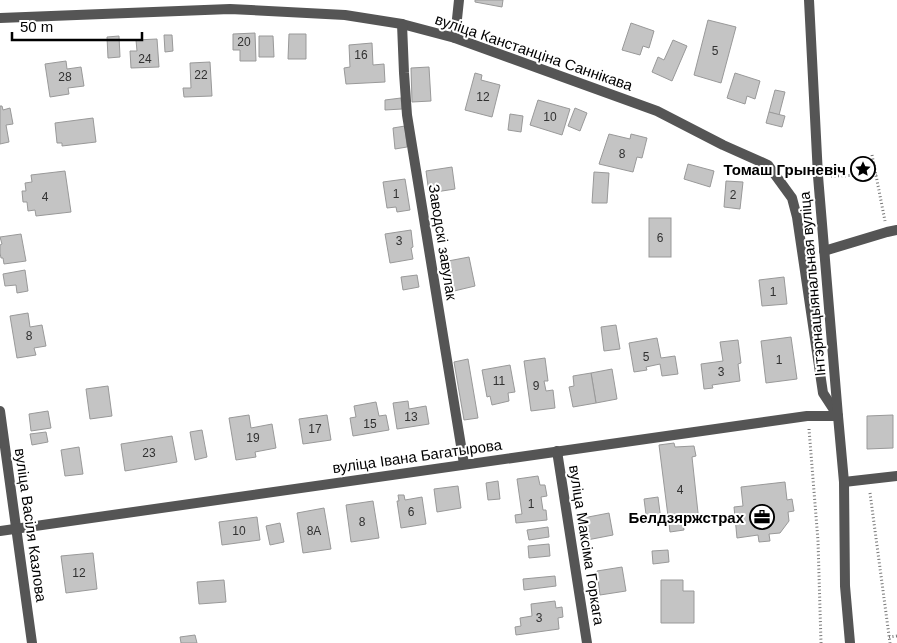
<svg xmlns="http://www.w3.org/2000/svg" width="897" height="643" viewBox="0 0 897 643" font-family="Helvetica,sans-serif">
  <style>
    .building { fill: #c4c4c4; stroke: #999 }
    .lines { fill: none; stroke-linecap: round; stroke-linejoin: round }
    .path { stroke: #777; stroke-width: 3; stroke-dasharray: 1 2.5; stroke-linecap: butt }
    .service { stroke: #555; stroke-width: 10 }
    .minor { stroke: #555; stroke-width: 10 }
    .labels { text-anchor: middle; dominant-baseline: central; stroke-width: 4; stroke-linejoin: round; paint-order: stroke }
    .number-label { font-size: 12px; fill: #313131 }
    .street-label { font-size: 15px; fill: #000; stroke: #fff }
    .poi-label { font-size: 15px; font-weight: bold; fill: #000; stroke: #fff; text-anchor: end }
  </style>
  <rect width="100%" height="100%" fill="#fff"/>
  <g class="building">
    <path d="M475 0H503L502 7 475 2Z"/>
    <path d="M708 20 736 27 721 83 694 75Z"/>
    <path d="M631 23 654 31 649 48 643 46 640 55 622 50Z"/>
    <path d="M255 33 256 61H240V50H233V34Z"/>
    <path d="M289 34H306V59H288Z"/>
    <path d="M164 35H172L173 51 165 52Z"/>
    <path d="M119 36 120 57 108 58 107 37Z"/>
    <path d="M259 36H273L274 57H259Z"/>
    <path d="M157 39 159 67 131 68 130 51H137L136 40Z"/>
    <path d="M673 40 687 46 672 81 652 72 658 57 664 60Z"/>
    <path d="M372 43 373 65 384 64 385 82 346 84 344 68 350 67 349 45Z"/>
    <path d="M66 61 67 69 81 67 84 86 68 88 69 94 50 97 45 64Z"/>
    <path d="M210 62 212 96 184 97 183 88H191L190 63Z"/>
    <path d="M429 67 431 101 412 102 411 68Z"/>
    <path d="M475 73 482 75 481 80 500 85 492 117 465 110Z"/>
    <path d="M735 73 760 81 755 99 747 96 745 104 727 98Z"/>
    <path d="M775 90 785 92 779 115 769 112Z"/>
    <path d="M401 98 402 109 385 110V100Z"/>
    <path d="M538 100 570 109 562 135 530 125Z"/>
    <path d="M0 106H2L3 110 10 108 13 124 6 125 9 142 0 144Z"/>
    <path d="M575 108 587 113 580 131 568 126Z"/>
    <path d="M769 112 785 116 782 127 766 123Z"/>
    <path d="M510 114 523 116 521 132 508 130Z"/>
    <path d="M93 118 96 142 62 146V143H57L55 123Z"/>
    <path d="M405 126 407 147 395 149 393 128Z"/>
    <path d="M609 134 630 139 631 134 647 138 642 158 637 157 633 172 599 164Z"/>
    <path d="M688 164 714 171 710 187 684 179Z"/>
    <path d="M452 167 455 189 429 193 426 171Z"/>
    <path d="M65 171 71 212 36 216 35 210 28 211 27 202H23L22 191H26L25 183 32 182 31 175Z"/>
    <path d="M594 172 609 173 607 203H592Z"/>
    <path d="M405 179 410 210 397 212 396 207 387 208 383 182Z"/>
    <path d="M726 181 743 182 740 209 724 207Z"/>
    <rect x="649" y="218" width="22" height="39"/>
    <path d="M411 230 413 247 411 248 413 259 390 263 385 234Z"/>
    <path d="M21 234 26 261 4 264 3 258H1L0 253V245L2 244 0 237Z"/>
    <path d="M469 257 475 286 454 291 448 261Z"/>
    <path d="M25 270 28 291 17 293 16 285 5 286 3 274Z"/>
    <path d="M417 275 419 287 403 290 401 277Z"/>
    <path d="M784 277 787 304 762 306 759 280Z"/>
    <path d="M28 313 30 327 42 325 46 346 34 348 36 355 17 358 10 316Z"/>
    <path d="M616 325 620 349 604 351 601 327Z"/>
    <path d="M791 337 797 379 766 383 761 341Z"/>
    <path d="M657 338 661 358 675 356 678 374 662 376 660 364 646 367 647 370 634 372 629 343Z"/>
    <path d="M738 340 741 363 738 364 740 381 712 385 713 388 704 389 701 364 723 361 720 342Z"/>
    <path d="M545 358 548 381H544L546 391 553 390 555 408 531 411 524 361Z"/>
    <path d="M468 359 478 418 464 420 454 362Z"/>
    <path d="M510 365 515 392 508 393 509 401 492 405 490 396 487 397 482 370Z"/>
    <path d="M612 369 617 399 596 403 591 373Z"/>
    <path d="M591 373 596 403 573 407 569 387 574 386 573 376Z"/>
    <path d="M108 386 112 416 90 419 86 389Z"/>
    <path d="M408 401 409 409 426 406 429 424 397 429 393 403Z"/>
    <path d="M376 402 379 416 386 415 389 430 353 436 350 418 356 417 354 406Z"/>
    <path d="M48 411 51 428 31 431 29 414Z"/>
    <path d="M249 415 251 428 272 424 276 448 255 452 256 457 236 460 229 418Z"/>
    <path d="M327 415 331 440 303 444 299 419Z"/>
    <path d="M893 415V448L867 449V416Z"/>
    <path d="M202 430 207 457 195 460 190 432Z"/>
    <path d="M46 432 48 442 32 445 30 434Z"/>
    <path d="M172 436 177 462 125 471 121 444Z"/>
    <path d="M674 443 675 447 694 446 696 456 692 457 699 522 683 524 684 530 670 532 659 445Z"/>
    <path d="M79 447 83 474 65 476 61 450Z"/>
    <path d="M538 476 540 485H545L547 496 541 497 543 510H546L547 520 516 523 515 515 522 514 517 479Z"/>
    <path d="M498 481 500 499 488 500 486 483Z"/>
    <path d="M785 482 787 500 792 499 794 511 788 512 789 521 780 533 769 534 770 541 759 542 758 535 737 538 734 507 743 506 741 487Z"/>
    <path d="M458 486 461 508 437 512 434 489Z"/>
    <path d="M398 495H404L405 500 422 497 426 524 401 528 397 501H399Z"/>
    <path d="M658 497 661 520 647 522 644 499Z"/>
    <path d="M373 501 379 538 351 542 346 505Z"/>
    <path d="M324 508 331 549 303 553 297 513Z"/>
    <path d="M609 513 613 535 587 540 583 518Z"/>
    <path d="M257 517 260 540 222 545 219 522Z"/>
    <path d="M280 523 284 542 270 545 266 526Z"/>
    <path d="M548 527 549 537 529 540 527 530Z"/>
    <path d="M549 544 550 556 529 558 528 546Z"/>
    <path d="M668 550 669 562 653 564 652 551Z"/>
    <path d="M93 553 97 589 66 593 61 556Z"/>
    <path d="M622 567 626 591 600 595 597 571Z"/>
    <path d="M555 576 556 586 524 590 523 579Z"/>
    <path d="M224 580 226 602 199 604 197 582Z"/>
    <path d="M661 580H683V591H694V623H661Z"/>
    <path d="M555 601 556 608 562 607 563 617 558 618 559 629 516 635 515 627 521 626 520 618 532 616 531 604Z"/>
    <path d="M195 635 197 643H181L180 637Z"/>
  </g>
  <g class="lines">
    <g class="path">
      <path d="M872 155 885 221"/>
      <path d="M831 176 877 175"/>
      <path d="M809 429 818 541 821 643"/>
      <path d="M870 493 890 643"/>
      <path d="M889 637 897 636"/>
    </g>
    <path class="service" d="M844 482 897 476"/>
    <g class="minor">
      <path d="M0 18 230 9 345 15 402 24 455 38 657 111 723 145 768 165 792 198 797 217 823 393 838 416 844 482 845 586 850 643"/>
      <path d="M402 24 404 73 407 115 464 464"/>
      <path d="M455 38 459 0"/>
      <path d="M824 251 887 232 897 230"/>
      <path d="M0 411 32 643"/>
      <path d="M557 451 587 643"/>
      <path d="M0 531 807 416H838L818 176 809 0"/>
    </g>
  </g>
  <defs>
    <symbol id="sight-ring" viewBox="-11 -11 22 22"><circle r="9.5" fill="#fff" stroke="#000" stroke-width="1.5"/><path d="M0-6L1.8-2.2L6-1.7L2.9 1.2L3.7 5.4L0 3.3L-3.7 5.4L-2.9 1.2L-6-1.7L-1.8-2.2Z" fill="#000"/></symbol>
    <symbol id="office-ring" viewBox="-11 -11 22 22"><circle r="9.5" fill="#fff" stroke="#000" stroke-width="1.5"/><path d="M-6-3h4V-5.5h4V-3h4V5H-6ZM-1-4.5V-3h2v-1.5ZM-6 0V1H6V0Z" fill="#000"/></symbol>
  </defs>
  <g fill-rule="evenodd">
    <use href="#sight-ring" x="849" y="155" width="28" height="28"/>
    <use href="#office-ring" x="748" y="503" width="28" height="28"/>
  </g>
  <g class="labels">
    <g class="number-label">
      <text x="244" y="42">20</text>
      <text x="715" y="51">5</text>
      <text x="361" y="55">16</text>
      <text x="145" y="59">24</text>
      <text x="201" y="75">22</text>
      <text x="65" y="77">28</text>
      <text x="483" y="97">12</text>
      <text x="550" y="117">10</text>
      <text x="622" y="154">8</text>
      <text x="396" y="194">1</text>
      <text x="733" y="195">2</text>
      <text x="45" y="197">4</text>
      <text x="660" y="238">6</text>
      <text x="399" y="241">3</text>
      <text x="773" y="292">1</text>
      <text x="29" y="336">8</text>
      <text x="646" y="357">5</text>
      <text x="779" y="360">1</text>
      <text x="721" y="372">3</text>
      <text x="499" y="381">11</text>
      <text x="536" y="386">9</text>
      <text x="411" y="417">13</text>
      <text x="370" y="424">15</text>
      <text x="315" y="429">17</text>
      <text x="253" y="438">19</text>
      <text x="149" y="453">23</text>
      <text x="680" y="490">4</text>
      <text x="531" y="504">1</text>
      <text x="411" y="512">6</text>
      <text x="362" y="522">8</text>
      <text x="239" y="531">10</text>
      <text x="314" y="531">8А</text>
      <text x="79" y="573">12</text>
      <text x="539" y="618">3</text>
    </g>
    <g class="street-label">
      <text transform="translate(534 52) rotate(19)">вуліца Канстанціна Саннікава</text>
      <text transform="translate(443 242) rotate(81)">Заводскі завулак</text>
      <text transform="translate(812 284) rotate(-95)">Інтэрнацыянальная вуліца</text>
      <text transform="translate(417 456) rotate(-8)">вуліца Івана Багатырова</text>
      <text transform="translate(31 525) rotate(82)">вуліца Васіля Казлова</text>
      <text transform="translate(587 545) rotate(81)">вуліца Максіма Горкага</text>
    </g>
    <g class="poi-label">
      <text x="846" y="169">Томаш Грыневіч</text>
      <text x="744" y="517">Белдзяржстрах</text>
    </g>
  </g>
  <path d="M12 32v8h130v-8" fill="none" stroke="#000000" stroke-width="2.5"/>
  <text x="20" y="32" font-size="15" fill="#000000" stroke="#ffffff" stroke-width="4" paint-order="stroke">50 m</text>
</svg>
